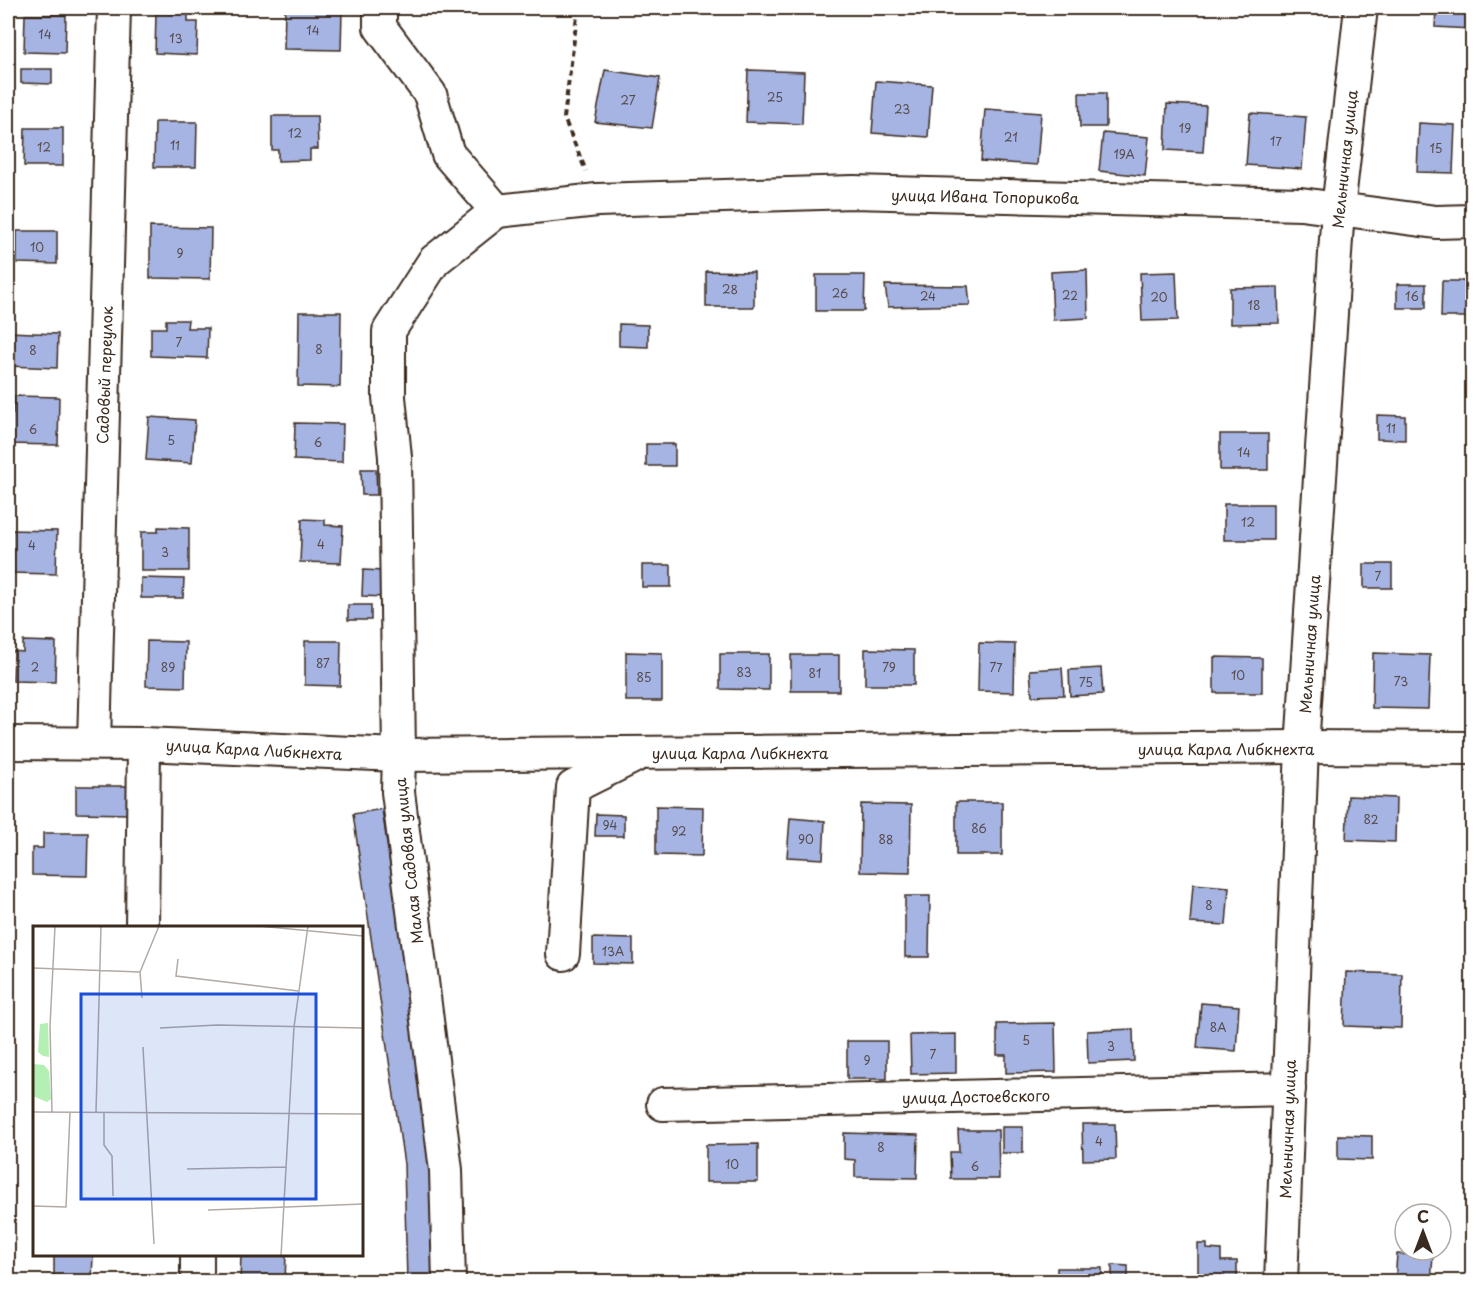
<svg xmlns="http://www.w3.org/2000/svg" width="1480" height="1289" viewBox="0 0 1480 1289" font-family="'Playpen Sans',sans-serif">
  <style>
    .building { fill: #a6b4e3; stroke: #3b2a1e; stroke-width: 1.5 }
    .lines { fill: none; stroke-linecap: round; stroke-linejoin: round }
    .minor-casing { stroke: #3b2a1e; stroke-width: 36 }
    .path { stroke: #3b2a1e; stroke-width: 4; stroke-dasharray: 6 4.5; stroke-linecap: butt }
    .minor { stroke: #fff; stroke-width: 32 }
    .labels { text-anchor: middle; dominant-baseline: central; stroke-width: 4.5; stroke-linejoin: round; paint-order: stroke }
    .number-label { font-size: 12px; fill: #564c4f }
    .street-label { font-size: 15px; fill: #3b2a1e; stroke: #fff }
    .inset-road { fill: none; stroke: #b1aaa5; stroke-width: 1.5 }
    .view { fill: #1d4ed8; fill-opacity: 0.15; stroke: #1d4ed8; stroke-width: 3 }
    .inset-edge { fill: none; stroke: #3b2a1e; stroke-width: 3 }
  </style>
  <rect width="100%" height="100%" fill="#fff"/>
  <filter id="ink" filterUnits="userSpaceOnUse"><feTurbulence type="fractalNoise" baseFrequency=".0167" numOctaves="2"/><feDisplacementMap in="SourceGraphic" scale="12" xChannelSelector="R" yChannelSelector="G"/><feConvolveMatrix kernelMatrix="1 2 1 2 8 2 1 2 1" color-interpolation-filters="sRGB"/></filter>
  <g filter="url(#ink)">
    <g class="building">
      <path d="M1436 8H1472L1471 29 1435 27Z"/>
      <path d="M285 9 342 11 341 50 284 49Z"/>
      <path d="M156 13 188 14V22H198L197 55 155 53Z"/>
      <path d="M25 15H66L65 53 24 52Z"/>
      <rect x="1470" y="59" width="2" height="36"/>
      <path d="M21 69H52V84L21 83Z"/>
      <path d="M605 70 660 78 652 128 595 122Z"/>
      <path d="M748 70 804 72 802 124 746 122Z"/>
      <path d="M876 81 932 85 928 137 872 133Z"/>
      <path d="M1079 93H1106V127H1080Z"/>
      <path d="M1167 104 1206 106 1203 152 1165 150Z"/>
      <path d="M985 109 1041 113 1037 165 981 161Z"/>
      <path d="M1250 113 1306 117 1302 169 1246 165Z"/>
      <path d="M272 116H317L318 149H310V160L278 161V150H272Z"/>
      <path d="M155 122H197L196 167H154Z"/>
      <path d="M1419 123 1455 125 1453 173 1417 172Z"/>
      <path d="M25 128H63V166H24Z"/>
      <path d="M1103 133 1149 137 1145 176 1099 171Z"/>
      <path d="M150 227 211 228 210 279 150 278Z"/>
      <path d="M17 231H57V264L17 263Z"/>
      <path d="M1087 270 1088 318 1053 320 1051 272Z"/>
      <path d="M706 271 754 272V307H706Z"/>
      <path d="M1176 272 1178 320 1142 321 1140 273Z"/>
      <path d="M816 275H865L864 311H816Z"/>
      <path d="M1442 281H1472V317H1441Z"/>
      <rect x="1397" y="284" width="29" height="24"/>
      <path d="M885 285 968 286 970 305 888 307Z"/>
      <path d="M1278 287 1279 323 1230 324V288Z"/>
      <path d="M299 312H341L340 387 298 386Z"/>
      <path d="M166 320H188L187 328H208L207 358 151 356V328H166Z"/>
      <path d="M619 324 648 325V347L619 346Z"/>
      <path d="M8 332 58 334 57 368 8 366Z"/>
      <path d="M14 396 59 397 58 445 8 444V414H13Z"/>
      <path d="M1377 415 1405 416V440L1377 439Z"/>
      <path d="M149 417 195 420 192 463 146 460Z"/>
      <path d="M295 423 343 424 342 462 294 460Z"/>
      <rect x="1220" y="434" width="48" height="36"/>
      <rect x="646" y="444" width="29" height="22"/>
      <path d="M361 469H376L377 495H362Z"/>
      <rect x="1224" y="504" width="49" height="36"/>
      <path d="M302 519 325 520V525L343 526 341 563 300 562Z"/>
      <path d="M158 527 189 528V571H141V532H158Z"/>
      <path d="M8 530 57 531 56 574 9 573V559H8Z"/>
      <rect x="1364" y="564" width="28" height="24"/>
      <rect x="642" y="565" width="29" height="22"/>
      <path d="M363 570 385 571 384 597 362 596Z"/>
      <path d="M141 578 184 579 183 598H141Z"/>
      <rect x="348" y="605" width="23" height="15"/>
      <path d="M23 641 56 642 55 682 13 681 14 651 23 652Z"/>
      <path d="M147 641 186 642 185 687 146 686Z"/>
      <path d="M305 641H341L340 686 305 685Z"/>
      <path d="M979 643 1015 644 1014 692 978 691Z"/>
      <path d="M865 649 914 650V685H865Z"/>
      <path d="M626 652 662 653V701H626Z"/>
      <path d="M1373 653 1430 655 1428 709 1372 708Z"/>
      <path d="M720 654H769V690L720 689Z"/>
      <rect x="791" y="655" width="48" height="36"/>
      <path d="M1214 657 1262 658V693H1214Z"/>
      <path d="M1062 668 1064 695 1032 696 1030 670Z"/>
      <path d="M1101 668 1103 694 1070 696 1069 670Z"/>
      <path d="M76 786H130L129 814 76 813Z"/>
      <path d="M1348 796 1396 798 1395 842 1346 840Z"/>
      <rect x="956" y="802" width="46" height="53"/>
      <path d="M861 804 911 805 910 873 860 872Z"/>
      <path d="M656 806 703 807 702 856 656 855Z"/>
      <path d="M382 809 433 1161 437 1282H407L404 1164 353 814Z"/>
      <path d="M596 814 624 815V836H595Z"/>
      <path d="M790 818 825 821 823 859 787 857Z"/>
      <path d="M43 833H88L87 876 32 875V848H43Z"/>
      <path d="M1193 884 1229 887 1226 925 1190 923Z"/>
      <path d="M905 896H930L929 957H905Z"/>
      <path d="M593 938 633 939V964L593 963Z"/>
      <path d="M1346 972 1402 974 1401 1028 1344 1026Z"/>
      <path d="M1201 1003 1239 1006 1236 1051 1197 1048Z"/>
      <path d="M1055 1023 1056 1072 1006 1073V1055H997V1024Z"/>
      <path d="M1133 1029 1134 1061 1088 1063 1087 1031Z"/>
      <path d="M956 1034V1073L911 1074 910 1035Z"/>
      <rect x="847" y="1041" width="40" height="38"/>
      <path d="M1082 1124H1115L1116 1159 1083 1160Z"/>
      <rect x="1002" y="1127" width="21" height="26"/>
      <path d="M958 1130H998L999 1179H951L950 1152H959Z"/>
      <path d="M844 1133 918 1135 917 1178 855 1177V1160L844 1159Z"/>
      <path d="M1338 1135 1372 1136V1160L1338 1159Z"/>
      <path d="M758 1144V1182H706V1145Z"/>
      <path d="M1198 1244H1207V1249L1221 1250V1261H1237V1282H1198Z"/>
      <path d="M54 1254H102L93 1255 92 1280 54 1279Z"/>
      <path d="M241 1254H286L285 1282H240Z"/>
      <path d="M1397 1254 1433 1256 1431 1282H1395Z"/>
      <path d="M1112 1265 1128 1266V1282H1112Z"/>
      <rect x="1057" y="1268" width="45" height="14"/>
    </g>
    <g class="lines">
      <defs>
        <g id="minor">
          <path d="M380 8V27L430 94 448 154 497 211"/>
          <path d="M497 211 597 200 853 192 1301 204 1436 222 1472 221"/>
          <path d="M8 743 144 744 399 755 1302 747 1472 748"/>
          <path d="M94 743 114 8"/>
          <path d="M142 928 144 744"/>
          <path d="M563 954 573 787 635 756"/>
          <path d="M663 1104 1289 1089"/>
          <path d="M197 1254V1271"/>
          <path d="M449 1282 446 1170 398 792 399 755 395 457 389 397V331L434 261 497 211"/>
          <path d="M1281 1282 1302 747 1338 209 1361 8"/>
        </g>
      </defs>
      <use href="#minor" class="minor-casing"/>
      <path class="path" d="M578 8 564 118 586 171"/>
      <use href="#minor" class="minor"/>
    </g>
  </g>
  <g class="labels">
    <g class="number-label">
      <text x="313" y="30">14</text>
      <text x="45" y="34">14</text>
      <text x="176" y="38">13</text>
      <text x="775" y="97">25</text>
      <text x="628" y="100">27</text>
      <text x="902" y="109">23</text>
      <text x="1185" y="128">19</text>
      <text x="295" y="133">12</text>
      <text x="1011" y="137">21</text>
      <text x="1276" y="141">17</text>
      <text x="175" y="145">11</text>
      <text x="44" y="147">12</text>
      <text x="1436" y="148">15</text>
      <text x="1124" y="154">19А</text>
      <text x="37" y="247">10</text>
      <text x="180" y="253">9</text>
      <text x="730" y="289">28</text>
      <text x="840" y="293">26</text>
      <text x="1070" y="295">22</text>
      <text x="928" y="296">24</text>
      <text x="1412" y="296">16</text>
      <text x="1159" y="297">20</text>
      <text x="1254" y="305">18</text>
      <text x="179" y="342">7</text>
      <text x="319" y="349">8</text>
      <text x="33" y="350">8</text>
      <text x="1391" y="428">11</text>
      <text x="33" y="429">6</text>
      <text x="171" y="440">5</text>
      <text x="318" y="442">6</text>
      <text x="1244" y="452">14</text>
      <text x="1248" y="522">12</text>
      <text x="321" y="544">4</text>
      <text x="32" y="545">4</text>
      <text x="165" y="552">3</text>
      <text x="1378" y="576">7</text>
      <text x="323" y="663">87</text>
      <text x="35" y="667">2</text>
      <text x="168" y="667">89</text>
      <text x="889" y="667">79</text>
      <text x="996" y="667">77</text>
      <text x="744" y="672">83</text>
      <text x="815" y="673">81</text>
      <text x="1238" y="675">10</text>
      <text x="644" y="677">85</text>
      <text x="1401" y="681">73</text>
      <text x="1086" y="682">75</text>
      <text x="1371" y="819">82</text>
      <text x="610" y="825">94</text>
      <text x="979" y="828">86</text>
      <text x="679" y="831">92</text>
      <text x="806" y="839">90</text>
      <text x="886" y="839">88</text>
      <text x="1209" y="905">8</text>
      <text x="613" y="951">13А</text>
      <text x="1218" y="1027">8А</text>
      <text x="1026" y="1040">5</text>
      <text x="1111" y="1046">3</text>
      <text x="933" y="1054">7</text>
      <text x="867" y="1060">9</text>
      <text x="1099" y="1141">4</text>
      <text x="881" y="1147">8</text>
      <text x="732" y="1164">10</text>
      <text x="975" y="1166">6</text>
    </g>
    <g class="street-label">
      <text transform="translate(1344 159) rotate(-84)">Мельничная улица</text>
      <text transform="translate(985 196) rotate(1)">улица Ивана Топорикова</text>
      <text transform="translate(104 375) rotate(-88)">Садовый переулок</text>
      <text transform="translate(1309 644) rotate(-86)">Мельничная улица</text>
      <text x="1226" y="748">улица Карла Либкнехта</text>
      <text transform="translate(254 749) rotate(3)">улица Карла Либкнехта</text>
      <text x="740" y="752">улица Карла Либкнехта</text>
      <text transform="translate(408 861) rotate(-96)">Малая Садовая улица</text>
      <text transform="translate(976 1096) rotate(-1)">улица Достоевского</text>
      <text transform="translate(1287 1129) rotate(-88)">Мельничная улица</text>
    </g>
  </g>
  <g transform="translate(33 926)">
    <rect width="330" height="330" fill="#fff"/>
    <path d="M15 97 16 131 10 130 5 126 7 98ZM0 138 11 139 16 145 18 173 14 176 0 170Z" fill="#b4efb4"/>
    <path class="inset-road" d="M226 0 330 10M145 33 143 50 265 65M0 42 107 46M109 72 107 46 126 0M127 102 184 99 330 102M110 121 121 318M0 186 330 188M19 186 17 100 22 0M63 186 68 0M71 186V219L79 230 80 270M154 243 253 241M0 280 33 281 37 186M175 284 330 278M248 330 261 101 275 0"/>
    <path class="view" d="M48 68H283V273H48Z"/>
    <rect width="330" height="330" class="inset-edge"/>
  </g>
  <rect width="1480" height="1289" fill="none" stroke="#fff" stroke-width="30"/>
  <rect x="15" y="15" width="1450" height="1259" fill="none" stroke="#3b2a1e" stroke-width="2" filter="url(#ink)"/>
  <g transform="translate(1423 1232)"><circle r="28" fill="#ffffff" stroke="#b1aaa5" stroke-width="1.5"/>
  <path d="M0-4.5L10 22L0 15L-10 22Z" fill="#3b2a1e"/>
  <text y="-9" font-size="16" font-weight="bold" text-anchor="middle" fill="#3b2a1e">С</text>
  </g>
</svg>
